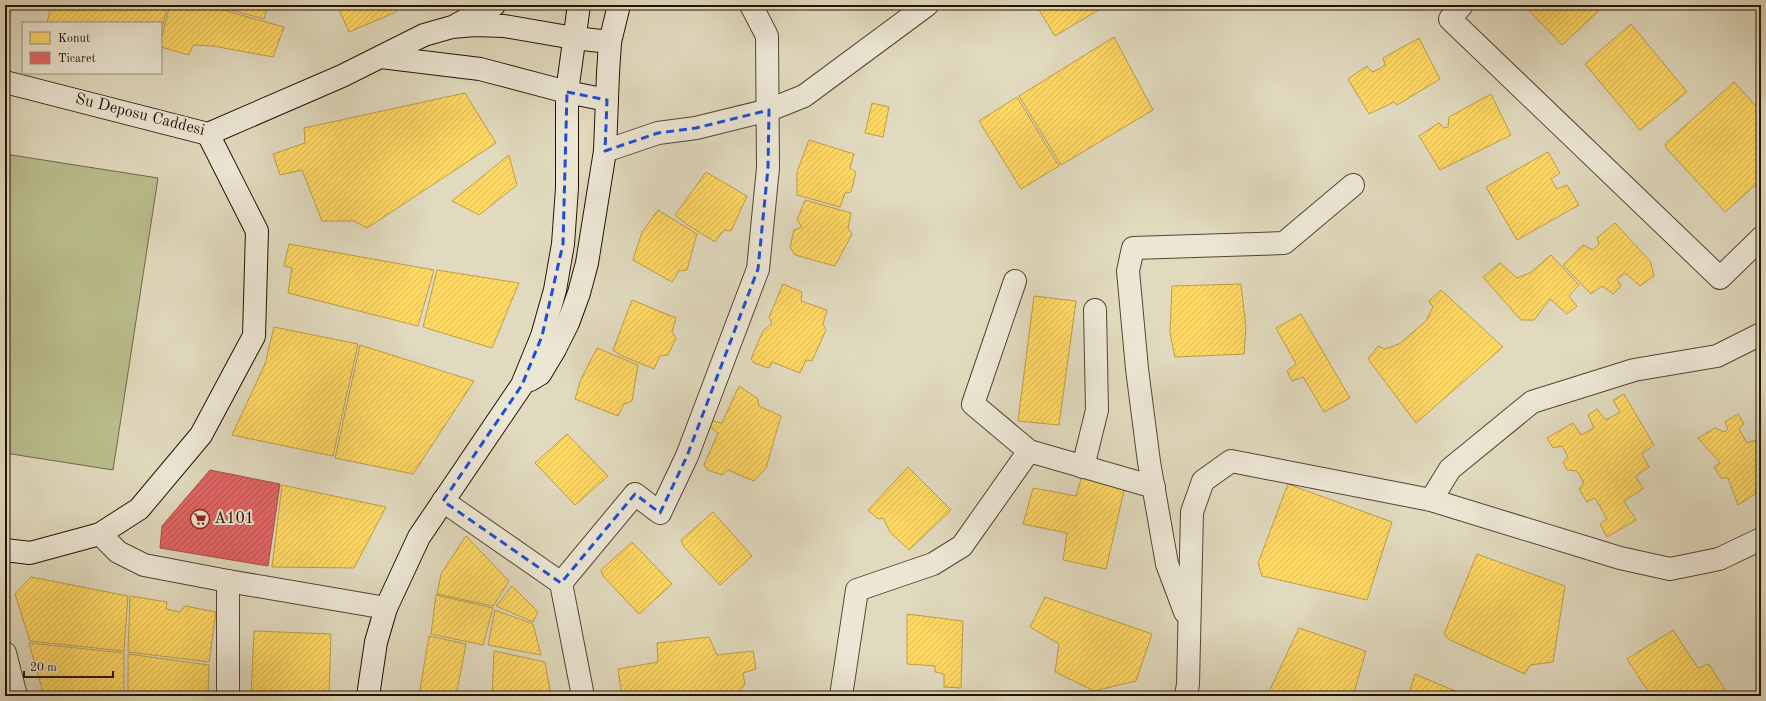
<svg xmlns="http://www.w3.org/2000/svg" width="1766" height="701" viewBox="0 0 1766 701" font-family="'Old Standard TT',serif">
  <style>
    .pitch { fill: #babd8c; stroke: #706848 }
    .homes { fill: url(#homes-hatch); stroke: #be9d48 }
    .shops { fill: url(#shops-hatch); stroke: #a84d48 }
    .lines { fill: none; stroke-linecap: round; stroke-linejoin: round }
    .street-casing { stroke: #544432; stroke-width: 24 }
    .secondary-casing { stroke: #251203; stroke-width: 24 }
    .street { stroke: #ece7d5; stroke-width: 22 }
    .secondary { stroke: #ece7d5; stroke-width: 22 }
    .marked { fill: none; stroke: #1d4ed8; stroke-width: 3; stroke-dasharray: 8 5; stroke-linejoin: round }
    .labels { text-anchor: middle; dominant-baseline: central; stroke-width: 4; stroke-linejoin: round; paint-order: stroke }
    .street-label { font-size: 16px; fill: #251203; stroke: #ece7d5 }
    .poi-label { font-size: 16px; fill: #251203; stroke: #ece7d5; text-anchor: start }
  </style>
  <defs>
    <pattern id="homes-hatch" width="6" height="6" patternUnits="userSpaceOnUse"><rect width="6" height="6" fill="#ffd966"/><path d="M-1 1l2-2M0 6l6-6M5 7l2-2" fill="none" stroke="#dab957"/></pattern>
    <pattern id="shops-hatch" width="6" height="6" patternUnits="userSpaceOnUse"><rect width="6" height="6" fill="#e06666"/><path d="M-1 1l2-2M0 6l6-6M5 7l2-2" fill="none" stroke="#b55352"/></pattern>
  </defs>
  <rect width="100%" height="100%" fill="#e1dabe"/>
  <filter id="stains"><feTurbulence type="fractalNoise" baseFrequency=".005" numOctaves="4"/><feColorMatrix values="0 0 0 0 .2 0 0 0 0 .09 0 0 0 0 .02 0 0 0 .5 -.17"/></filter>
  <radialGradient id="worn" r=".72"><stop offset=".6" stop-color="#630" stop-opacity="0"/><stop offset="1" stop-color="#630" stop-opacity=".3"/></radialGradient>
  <path class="pitch" d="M5 154 158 178 113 470 5 453Z"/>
  <g class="homes">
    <path d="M5 5H13L5 31Z"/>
    <path d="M51 5H168L161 31V23H47Z"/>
    <path d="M170 5H212V7L284 27 273 57 213 46 193 45 189 55 161 47V40Z"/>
    <path d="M213 5H268L264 19Z"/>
    <path d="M299 5H313L301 9Z"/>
    <path d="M337 5H399L396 12 349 32Z"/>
    <path d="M1036 5H1107L1055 36Z"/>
    <path d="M1524 5H1605L1562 45Z"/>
    <path d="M1726 5H1741L1739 10Z"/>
    <path d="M1631 24 1687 92 1640 130 1585 64Z"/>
    <path d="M1114 37 1153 110 1061 165 1019 96Z"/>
    <path d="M1419 38 1440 79 1397 105 1394 102 1369 114 1348 79 1367 66 1372 72 1379 69 1385 65 1383 58Z"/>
    <path d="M1734 82 1761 111V180L1725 212 1667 149 1665 144Z"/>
    <path d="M465 93 496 143 367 228 354 221H322L302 170 280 175 273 154 305 143 304 128Z"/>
    <path d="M1491 94 1511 135 1440 170 1419 136 1439 123 1444 128 1448 127 1449 117Z"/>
    <path d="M1017 97 1059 166 1021 189 979 121Z"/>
    <path d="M872 103 889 107 883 137 865 133Z"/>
    <path d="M809 140 854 154 850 168 856 172 851 192 845 193 840 207 797 195V172Z"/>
    <path d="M1548 152 1560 173 1551 179 1557 189 1567 185 1579 205 1517 240 1486 187Z"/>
    <path d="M509 155 517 185 479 215 452 201Z"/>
    <path d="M706 172 747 196 731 231 724 230 715 242 686 224 675 215Z"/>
    <path d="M805 200 851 213 848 228 852 234 835 266 795 255 790 247 794 230 802 227 797 220Z"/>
    <path d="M658 210 697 234 687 270 679 271 672 282 633 260 642 232Z"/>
    <path d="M1615 223 1650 261 1654 276 1640 286 1625 273 1617 279 1621 286 1613 294 1602 286 1591 294 1563 265 1583 245 1593 250 1599 244 1597 238Z"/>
    <path d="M289 244 434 270 418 326 288 293 292 268 284 266Z"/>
    <path d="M1551 255 1579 285 1569 296 1577 306 1567 314 1550 299 1534 320H1521L1483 277 1500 263 1517 278 1530 273Z"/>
    <path d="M437 270 519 283 492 348 423 327Z"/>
    <path d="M783 284 802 292 801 301 827 310 823 324 826 330 812 361 806 360 800 373 772 362 769 368 754 363 751 359 763 331 772 323 769 317Z"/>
    <path d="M1241 284 1246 328 1244 354 1175 357 1170 333 1172 286Z"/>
    <path d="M1441 290 1503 347 1416 423 1368 359 1378 346 1385 349 1399 344 1426 321 1433 307 1429 301Z"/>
    <path d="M1034 296 1076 301 1059 425 1018 421Z"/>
    <path d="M632 300 676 318 672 332 676 338 668 355 660 356 654 369 620 355 613 350Z"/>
    <path d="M1301 314 1350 398 1324 412 1303 377 1292 381 1287 371 1296 364 1276 328Z"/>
    <path d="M274 327 358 344 333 456 232 435 265 364Z"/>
    <path d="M360 345 474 381 413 474 335 458Z"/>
    <path d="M597 348 638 365 632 401 624 404 618 416 575 399 581 379Z"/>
    <path d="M739 386 758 399 759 406 781 416 766 468 754 481 728 470 722 475 708 470 704 465 718 433 709 426 712 421 722 423Z"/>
    <path d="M1624 394 1654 445 1642 454 1649 467 1636 476 1643 489 1624 501 1636 520 1607 537 1600 524 1607 519 1598 503 1594 498 1587 502 1579 489 1584 483 1577 471 1567 470 1563 462 1568 457 1562 446 1553 448 1547 438 1573 423 1581 435 1594 428 1588 415 1597 409 1606 420 1620 412 1613 400Z"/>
    <path d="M1738 414 1744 424 1739 429 1747 443 1755 440 1761 450V453L1758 456 1761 459V486L1757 485 1755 494 1738 505 1728 478H1721L1714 467 1720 463 1698 438 1715 428 1724 432 1728 429 1725 422Z"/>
    <path d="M567 434 608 476 575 505 535 463Z"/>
    <path d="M908 467 951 510 909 550 890 532 883 518 878 519 868 510Z"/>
    <path d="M1083 472 1126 482 1106 569 1063 560 1067 533 1023 524 1033 488 1076 496Z"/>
    <path d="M1288 484 1392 522 1367 600 1262 576 1258 563Z"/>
    <path d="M282 485 386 507 354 568 272 567Z"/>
    <path d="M713 512 752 556 720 585 684 547 681 540Z"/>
    <path d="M466 536 509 581 493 606 437 594 441 574Z"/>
    <path d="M632 542 672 584 639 614 603 576 601 570Z"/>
    <path d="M1477 554 1565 586 1553 662 1530 665 1525 674 1450 640 1444 634Z"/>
    <path d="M31 577 128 596 124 651 30 641 15 594Z"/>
    <path d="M512 586 538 612 533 622 496 606Z"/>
    <path d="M436 595 493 608 483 645 431 634Z"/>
    <path d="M130 596 167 602 166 609 180 612 185 606 216 612 209 662 128 652Z"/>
    <path d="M1045 597 1152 634 1136 681 1094 691 1055 672 1059 644 1030 627Z"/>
    <path d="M1761 602V616L1756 604Z"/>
    <path d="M495 610 533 624 541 655 488 645Z"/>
    <path d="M907 614 963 621 961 688 944 687V674L935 672V666L907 664Z"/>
    <path d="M1299 628 1366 651 1353 696H1267Z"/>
    <path d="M1673 630 1698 668 1709 664 1729 696H1651L1627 659Z"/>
    <path d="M254 631 331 634 329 696H251Z"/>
    <path d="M429 636 466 644 456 696H419Z"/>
    <path d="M709 637 717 655 753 651 756 669 743 673 745 684 738 693 688 696H622L618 669 658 662 657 643Z"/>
    <path d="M29 643 124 653V696H44Z"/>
    <path d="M494 651 545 662 551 696H492Z"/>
    <path d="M128 654 209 665 208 696H128Z"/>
    <path d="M1415 674 1467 696H1408Z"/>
  </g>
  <path class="shops" d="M210 470 280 484 268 566 160 548 162 526Z"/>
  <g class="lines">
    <defs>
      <g id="street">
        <path d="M1462 5 1450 19 1720 278 1761 238"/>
        <path d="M605 151 658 133 696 128 769 110 804 96 927 5"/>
        <path d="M1015 281 973 404 1029 451 1154 487"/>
        <path d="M1083 467 1097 410 1095 310"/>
        <path d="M1431 500 1450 469 1532 402 1634 370 1717 356 1761 334"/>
        <path d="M443 501 561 583 583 696"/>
        <path d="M100 534 118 552 144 565 228 581 386 608"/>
        <path d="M228 581V696"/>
        <path d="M561 583 635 494 660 513 687 456 758 269 768 168 767 36 751 5"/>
        <path d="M1185 612 1167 564 1149 462 1137 369 1128 271 1133 248 1284 243 1353 185"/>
        <path d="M5 653 16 696"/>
        <path d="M841 696 857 590 933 564 962 546 1029 451"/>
        <path d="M1186 696 1188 684 1192 512 1203 481 1231 461 1431 500 1620 558 1670 569 1719 559 1761 539"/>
      </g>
      <g id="secondary">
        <path d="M458 24 494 5"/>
        <path d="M381 57 480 69 567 92 607 100"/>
        <path d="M5 82 208 134 342 76 424 35 452 27 475 25 504 26 574 38 610 42"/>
        <path d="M530 380 540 374 555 349 568 323 579 293 587 263 605 151 608 73 610 42 619 5"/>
        <path d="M5 550 30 553 100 534 139 509 201 435 254 336 257 231 208 134"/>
        <path d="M368 696 376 642 386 608 419 537 522 385 542 336 555 290 563 244 567 188V92L579 5"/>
      </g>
    </defs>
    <use href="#street" class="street-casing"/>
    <use href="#secondary" class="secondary-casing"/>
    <use href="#street" class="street"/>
    <use href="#secondary" class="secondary"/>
  </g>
  <path class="marked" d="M567 92 607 100 605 151 658 133 696 128 769 110 768 168 758 269 687 456 660 513 635 494 561 583 443 501 522 385 542 336 563 244Z"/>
  <defs>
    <symbol id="supermarket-ring" viewBox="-11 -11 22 22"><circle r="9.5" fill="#ece7d5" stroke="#8f2418" stroke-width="1.5"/><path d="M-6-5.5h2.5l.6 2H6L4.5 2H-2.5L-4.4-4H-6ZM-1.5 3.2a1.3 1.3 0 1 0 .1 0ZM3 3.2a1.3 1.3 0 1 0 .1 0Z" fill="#8f2418"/></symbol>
  </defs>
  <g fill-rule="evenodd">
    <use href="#supermarket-ring" x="189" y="508" width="22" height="22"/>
  </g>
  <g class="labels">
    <g class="street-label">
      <text transform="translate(140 115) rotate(14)">Su Deposu Caddesi</text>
    </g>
    <g class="poi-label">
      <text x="214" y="519">A101</text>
    </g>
  </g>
  <rect width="1766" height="701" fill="none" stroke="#e1dabe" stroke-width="20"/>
  <rect x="6" y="6" width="1754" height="689" fill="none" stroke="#251203" stroke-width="2"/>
  <rect x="10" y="10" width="1746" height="681" fill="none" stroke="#251203"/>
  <rect x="22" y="22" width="140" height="52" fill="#ece7d5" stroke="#9c9281"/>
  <rect x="30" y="32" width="20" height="12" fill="#ffd966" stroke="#9c9281"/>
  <text x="58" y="42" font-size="12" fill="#251203">Konut</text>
  <rect x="30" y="52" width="20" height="12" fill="#e06666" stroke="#9c9281"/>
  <text x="58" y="62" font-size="12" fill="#251203">Ticaret</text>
  <path d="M24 671v6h89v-6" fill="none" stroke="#251203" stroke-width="2"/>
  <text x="30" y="671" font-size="12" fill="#251203" stroke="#ece7d5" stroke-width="3" paint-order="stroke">20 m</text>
  <rect width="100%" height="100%" filter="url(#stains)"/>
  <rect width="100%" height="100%" fill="url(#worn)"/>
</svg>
